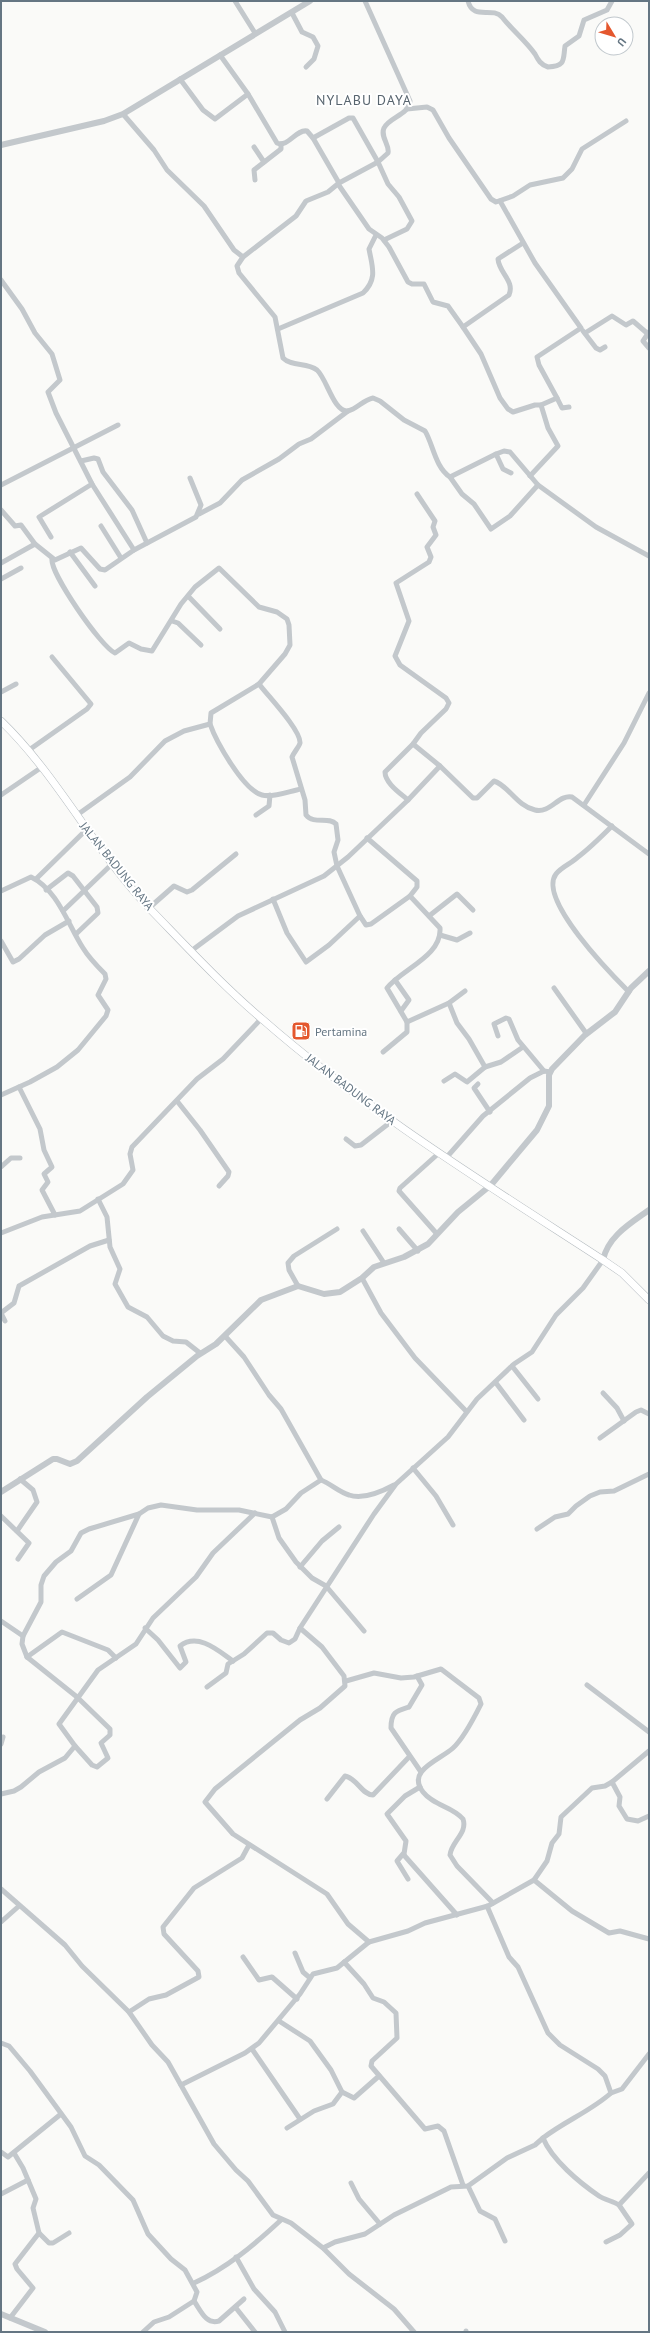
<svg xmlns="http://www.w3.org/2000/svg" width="650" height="2333" viewBox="0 0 650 2333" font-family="'PT Sans',sans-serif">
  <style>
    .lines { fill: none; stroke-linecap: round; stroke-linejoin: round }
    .secondary-casing { stroke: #b3babf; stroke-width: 8 }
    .minor { stroke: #c3c8cc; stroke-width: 5 }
    .tertiary { stroke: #c3c8cc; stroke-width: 6 }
    .secondary { stroke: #fff; stroke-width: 7 }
    .labels { text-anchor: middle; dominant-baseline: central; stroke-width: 4; stroke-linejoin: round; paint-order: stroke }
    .street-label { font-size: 12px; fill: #657683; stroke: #fff }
    .poi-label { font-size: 12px; fill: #657683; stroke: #fff; text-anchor: start }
    .quarter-label { font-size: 14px; letter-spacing: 1px; fill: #57646e; stroke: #fff }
  </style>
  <rect width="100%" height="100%" fill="#fafaf8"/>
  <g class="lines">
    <defs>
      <path id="secondary" d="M1 721C59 777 95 852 151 910 187 947 223 986 262 1019 367 1111 486 1184 603 1260L622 1273 649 1300"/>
    </defs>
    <use href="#secondary" class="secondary-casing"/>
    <g class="minor">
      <path d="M235 1 255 33"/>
      <path d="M365 1 410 101C409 115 389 117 384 128 380 137 390 145 388 153L378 162 339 183 328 192 306 201 296 216 243 257 237 266 239 273 275 317 283 358C292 367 307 362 317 370 327 379 334 413 348 411 357 409 363 400 373 398L380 401 404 420 425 431C433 444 435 467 450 477L496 454 504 451 510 452 538 485 596 527 649 556"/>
      <path d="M468 1C473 21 492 6 502 17 512 30 525 40 535 54 538 60 541 65 548 67 566 66 563 60 565 46L579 36 584 20 607 10 612 1"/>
      <path d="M292 13 302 32 313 37 318 46 314 59 306 67"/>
      <path d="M220 55 248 94 277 143C288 148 296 129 307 131L313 138 339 183"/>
      <path d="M180 79 203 110 215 119 248 94"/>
      <path d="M407 109 427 107 433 110 449 138 491 199 496 202 513 196 530 185 563 178 572 169 582 149 626 121"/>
      <path d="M123 114 154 150 167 170 204 206 234 250 243 257"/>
      <path d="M313 138 349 118H353L378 162 388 184 399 197 412 221 407 229 384 240"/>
      <path d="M254 147 264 162"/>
      <path d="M255 180 254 170 281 149V144"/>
      <path d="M338 184 369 229 382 238 389 247 408 282 412 284H424L433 302 448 306 463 327 481 354 500 398 508 409 513 412 535 405H541L548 428 558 446 530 476"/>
      <path d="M500 201 535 263 581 328 537 357 539 365 557 398 541 405"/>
      <path d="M1 280 22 309 35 333 52 354 60 380 48 392 56 413 92 484 134 550"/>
      <path d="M463 327 509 295C515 281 499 273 498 259L523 243"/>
      <path d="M278 329 363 293C378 279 372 266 369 249L376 235"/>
      <path d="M583 331 596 348 600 350 605 347"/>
      <path d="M649 332 643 341 649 348"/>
      <path d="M585 333 612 316 626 325 633 321 648 334"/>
      <path d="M557 398 562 408 569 407"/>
      <path d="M496 454 503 469 511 473"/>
      <path d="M81 461 94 458 98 459 103 472 132 510 147 543"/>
      <path d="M450 477 462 494 474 504 491 529 510 516 538 485"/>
      <path d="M1 485 118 425"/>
      <path d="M1 510 15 526 21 525 35 544"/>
      <path d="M199 514 220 503 242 480 279 459 299 444 311 439 348 411"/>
      <path d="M101 526 121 558"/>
      <path d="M51 537 39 517 92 484"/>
      <path d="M70 552 95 586"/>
      <path d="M52 559C50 573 101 647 115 653L129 643 141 649 152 651 181 604 195 587 219 568 259 607 277 612 287 619 289 625 290 645 285 654 259 684 211 713 210 724 184 731 165 741 130 777 77 815"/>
      <path d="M1 563 35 544 55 560 81 548 100 569 105 570 134 550 196 517 201 505 190 478"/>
      <path d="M1 579 21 568"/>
      <path d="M188 596 220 629"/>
      <path d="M172 621 178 623 201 645"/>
      <path d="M259 684C267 695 301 730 300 743 299 747 294 752 292 757L305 800 306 815C314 825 329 816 336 824L338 840 334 852 337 866 360 916"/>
      <path d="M1 692 16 684"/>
      <path d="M210 724C216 741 243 790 262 795 272 798 290 791 301 789"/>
      <path d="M413 744 440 766 473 798H477L494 781C508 785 517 806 535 810 550 814 559 794 572 797L649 854"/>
      <path d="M29 750 87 709 91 704 52 657"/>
      <path d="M1 795 42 767"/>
      <path d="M408 800 440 766"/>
      <path d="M584 805 624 743 649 693"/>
      <path d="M256 815 269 806 270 795"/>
      <path d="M612 826C601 837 590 848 578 857 572 863 561 867 556 874 537 899 612 975 629 992"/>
      <path d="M367 838 417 881V887L410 896 440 928C442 956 402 969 387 988L407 1022 449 1003 465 991"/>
      <path d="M36 879 87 829"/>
      <path d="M46 890 68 873 73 876 97 907 98 913 76 934"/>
      <path d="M1 891 31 877C58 890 68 925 83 948 89 958 97 966 105 974L106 979 98 995 108 1010 106 1016 78 1050 57 1067 30 1082 1 1095"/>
      <path d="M273 899 287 933 306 962 329 945 360 916 366 925 371 924 410 896"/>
      <path d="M149 908 174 886 187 892 192 890 236 854"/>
      <path d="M63 911 113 863"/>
      <path d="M429 916 457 894 473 910"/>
      <path d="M440 935 457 940 470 933"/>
      <path d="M1 941 13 962 19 959 45 935 69 921"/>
      <path d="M191 951 238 916 324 876 348 857 408 800C400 793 385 783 385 772L413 744 421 733 446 709 449 703 446 698 400 665 395 656 409 621 396 583 429 562 431 557 427 547 436 535 433 527 435 521 417 494"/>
      <path d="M395 980 409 1000 401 1011"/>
      <path d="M554 988 586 1033"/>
      <path d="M449 1003 457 1023 469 1039 485 1067 501 1062 523 1047"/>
      <path d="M498 1036 494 1024 506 1018 509 1019 518 1040 544 1071"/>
      <path d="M383 1052 407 1032V1022"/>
      <path d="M444 1081 455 1074 467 1082 485 1067"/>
      <path d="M478 1084 474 1088 490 1112"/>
      <path d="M19 1087 40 1129 44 1150 52 1167 44 1174 48 1182 42 1190 55 1215"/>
      <path d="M177 1101 200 1130 229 1172 228 1176 219 1186"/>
      <path d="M346 1139 355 1146 361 1145 392 1121"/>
      <path d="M446 1158 483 1116 530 1078 544 1071 550 1072"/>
      <path d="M1 1167 11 1158H20"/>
      <path d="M98 1199 107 1217 110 1247 120 1269 115 1284 128 1307 147 1317 163 1336 173 1341 186 1342 200 1353"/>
      <path d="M399 1229 418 1251"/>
      <path d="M363 1231 384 1263"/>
      <path d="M1 1233 42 1217 80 1211 123 1184 133 1170 130 1154 132 1147 197 1079 223 1059 261 1019"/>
      <path d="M437 1234 399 1191 400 1188 439 1153"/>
      <path d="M362 1278 381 1313 415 1358 466 1411"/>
      <path d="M298 1286 289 1270 288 1263 294 1256 337 1229"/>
      <path d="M5 1321 1 1313 14 1303 19 1286 90 1246 109 1240"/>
      <path d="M225 1336 244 1357 269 1395 281 1409 321 1480"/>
      <path d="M512 1366 538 1399"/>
      <path d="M496 1383 524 1420"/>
      <path d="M603 1393 617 1408 624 1421"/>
      <path d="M600 1438 636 1412 641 1410 649 1414"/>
      <path d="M413 1468 436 1496 453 1525"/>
      <path d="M1 1516 29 1543 18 1559"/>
      <path d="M272 1517 279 1538 296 1562 312 1578 326 1586 364 1631"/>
      <path d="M537 1529 555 1517 568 1514 576 1506 590 1496 600 1492 614 1491 649 1474"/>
      <path d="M17 1531 37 1502 33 1490 20 1479"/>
      <path d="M300 1567 322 1541 339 1527"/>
      <path d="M77 1599 111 1575 139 1514 148 1508 161 1505 197 1510H239L272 1517 286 1509 301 1493 321 1480C331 1484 339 1492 349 1495 363 1500 381 1492 394 1485"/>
      <path d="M1 1621 23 1636 41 1602V1585L44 1576 56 1562 71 1551 81 1533 89 1529 139 1514"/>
      <path d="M145 1628 158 1640 180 1668 186 1662 180 1646C198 1632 219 1651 233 1661"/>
      <path d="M23 1636 22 1644 27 1657 77 1697 110 1729V1735L101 1743 108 1758 97 1767 92 1765 75 1746"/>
      <path d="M27 1657 62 1632 108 1650 116 1658"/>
      <path d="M417 1676 422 1685 409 1707C396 1711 391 1712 391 1728L421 1772"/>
      <path d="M346 1681 374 1673 401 1678 414 1677 441 1669 479 1698 481 1704C475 1716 463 1739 453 1748 440 1760 406 1770 423 1792 434 1806 452 1806 463 1819 468 1833 451 1842 450 1855L457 1866 493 1903"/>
      <path d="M587 1685 649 1732"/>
      <path d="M207 1687 226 1673 228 1664 244 1654 267 1633H273L281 1640 289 1643 295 1639 300 1628"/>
      <path d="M1 1744 3 1737"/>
      <path d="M612 1782 620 1797 619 1806 627 1819 638 1821 649 1816"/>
      <path d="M1 1794 14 1791 21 1787 39 1772 65 1758 75 1746 59 1724 98 1670 136 1644 153 1618 196 1577 213 1553 255 1513"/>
      <path d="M327 1799 345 1776C357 1778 362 1795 373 1795L409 1757"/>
      <path d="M404 1854 406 1841 387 1814 405 1796 420 1787"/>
      <path d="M408 1879 397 1861 403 1854 457 1915"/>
      <path d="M534 1880 547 1861 552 1843 559 1834 561 1817 592 1788 605 1786 612 1782 649 1751"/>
      <path d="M1 1889 65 1945 82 1966 129 2012 152 2045 168 2062 214 2144 236 2170 248 2181 273 2215 291 2223 323 2248 349 2274 394 2309 414 2332"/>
      <path d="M487 1906 509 1957 518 1967 548 2033 560 2045 598 2069 605 2076 611 2093C591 2111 565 2121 543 2138 552 2160 580 2183 599 2196 605 2200 613 2201 619 2205L649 2173"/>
      <path d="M1 1922 19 1906"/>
      <path d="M369 1942 348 1924 327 1894 233 1834 205 1802 215 1789 300 1720 320 1708 345 1686 344 1676 322 1647 300 1628 374 1514 396 1484 448 1437 477 1399 514 1364 532 1352 556 1315 583 1288 603 1260"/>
      <path d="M295 1953 303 1972 310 1978"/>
      <path d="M243 1957 259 1980 272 1977 297 1999"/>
      <path d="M344 1962 364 1984 373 1998 384 2002 396 2013 397 2038 372 2061 371 2066 425 2129 438 2126 444 2131 463 2185"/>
      <path d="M129 2012 149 1999 166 1995 199 1977 198 1971 164 1934 163 1927 194 1888 242 1858 249 1845"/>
      <path d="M279 2021 310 2041 331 2070 342 2092 333 2104 314 2111 287 2128"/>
      <path d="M1 2043 9 2046 30 2071 71 2127 85 2156 99 2165 133 2200 148 2234 171 2259 185 2270 197 2292 194 2301 169 2317 154 2322 143 2332"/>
      <path d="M252 2049 300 2119"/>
      <path d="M181 2085 245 2053 259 2043 300 1994 313 1974 337 1968 369 1942 408 1931 425 1923 488 1906 534 1880 572 1911 609 1933 620 1931 649 1939"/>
      <path d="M342 2092 354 2098 379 2076"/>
      <path d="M611 2093 622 2089 649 2054"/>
      <path d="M1 2152 8 2157 61 2114"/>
      <path d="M351 2183 359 2199 380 2224"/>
      <path d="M468 2186 480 2211 495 2219 505 2241"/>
      <path d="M1 2194 28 2180"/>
      <path d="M39 2233 49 2243H53L69 2233"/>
      <path d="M606 2242 620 2235 632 2224 619 2205"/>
      <path d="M323 2248 335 2242 365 2234 394 2215 451 2187 468 2186 507 2158 535 2145 543 2138"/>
      <path d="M236 2257 254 2289 275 2312 285 2332"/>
      <path d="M194 2283C227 2268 254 2245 281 2220"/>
      <path d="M194 2301C201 2311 206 2325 219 2321L244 2299"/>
      <path d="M236 2308 255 2332"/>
      <path d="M10 2318 33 2288 17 2269 15 2264 39 2233 33 2208 36 2199 23 2168 14 2153"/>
      <path d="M466 2331V2332"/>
    </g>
    <g class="tertiary">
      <path d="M1 145 104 121 123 114 310 1"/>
      <path d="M603 1260C608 1236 631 1223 649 1210"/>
      <path d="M1 1492 53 1459H57L70 1464 77 1461 147 1397 197 1356 216 1344 261 1300 298 1286 324 1294 340 1292 362 1278 374 1267 404 1257 428 1244 458 1212 491 1185 537 1130 549 1106V1075L552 1069 585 1035 615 1012 631 988 649 971"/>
      <path d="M1 2314 45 2332"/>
    </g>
    <use href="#secondary" class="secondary"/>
  </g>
  <defs>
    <symbol id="fuel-square" viewBox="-11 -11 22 22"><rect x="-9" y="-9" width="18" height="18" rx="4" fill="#e4572e" stroke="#fff"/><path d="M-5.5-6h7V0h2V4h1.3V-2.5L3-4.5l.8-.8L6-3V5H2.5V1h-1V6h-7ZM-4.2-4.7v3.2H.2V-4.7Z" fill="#fff"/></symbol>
  </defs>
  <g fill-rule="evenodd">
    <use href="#fuel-square" x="290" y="1020" width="22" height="22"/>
  </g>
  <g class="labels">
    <g class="street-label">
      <text transform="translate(117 866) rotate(51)">JALAN BADUNG RAYA</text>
      <text transform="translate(351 1089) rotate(37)">JALAN BADUNG RAYA</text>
    </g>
    <g class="poi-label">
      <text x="315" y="1031">Pertamina</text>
    </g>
    <g class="quarter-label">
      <text x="364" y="100">NYLABU DAYA</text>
    </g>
  </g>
  <rect width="650" height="2333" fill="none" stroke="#657683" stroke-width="4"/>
  <g transform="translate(614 36) rotate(128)"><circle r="19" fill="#ffffff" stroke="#c1c8cd"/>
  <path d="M0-3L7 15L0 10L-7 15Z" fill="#e4572e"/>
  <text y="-6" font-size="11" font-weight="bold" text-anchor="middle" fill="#657683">U</text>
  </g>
</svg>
